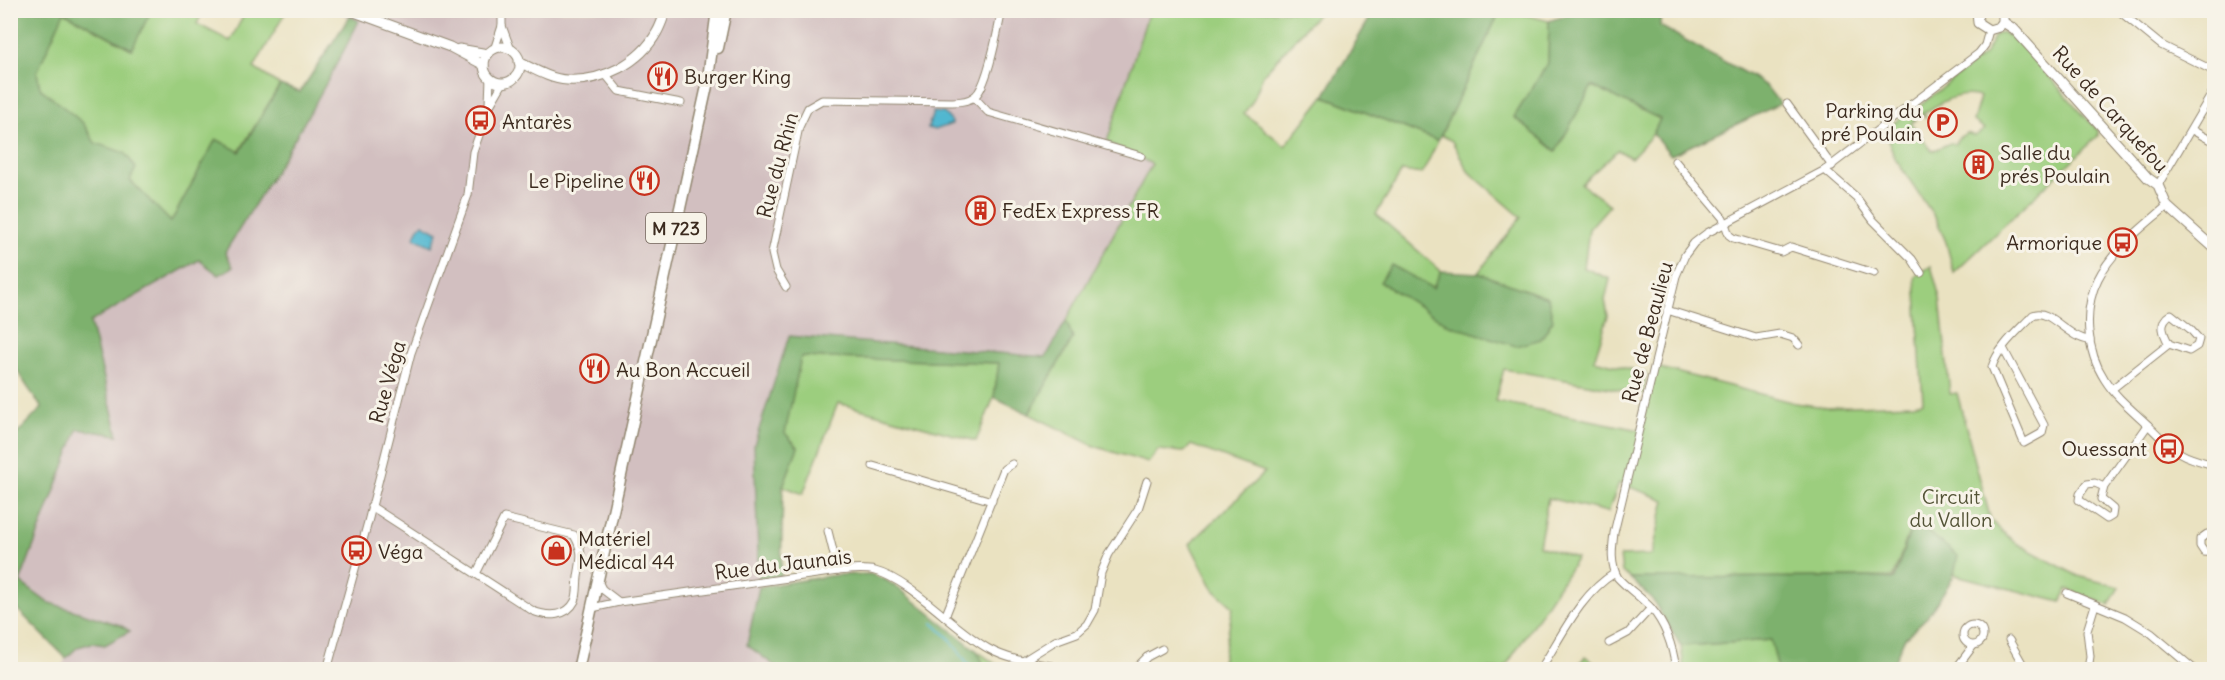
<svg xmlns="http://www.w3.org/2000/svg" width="2225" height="680" viewBox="0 0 2225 680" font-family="Delius,sans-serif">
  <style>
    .industrial { fill: #d2bfc0 }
    .green { fill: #9cce7e; stroke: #6c7c4e; stroke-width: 1.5 }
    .forest { fill: #7db16d; stroke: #5c6e46; stroke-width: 1.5 }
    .water { fill: #51b7d0; stroke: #467077; stroke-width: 1.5 }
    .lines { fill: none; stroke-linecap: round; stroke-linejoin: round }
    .stream { stroke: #51b7d0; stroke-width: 2 }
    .street-casing { stroke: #928670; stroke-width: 9 }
    .secondary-casing { stroke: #928670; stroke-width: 11 }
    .primary-casing { stroke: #928670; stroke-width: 13 }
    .street { stroke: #fff; stroke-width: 7 }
    .secondary { stroke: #fff; stroke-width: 9 }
    .primary { stroke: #fff; stroke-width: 10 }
    .labels { text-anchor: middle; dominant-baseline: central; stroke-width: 6; stroke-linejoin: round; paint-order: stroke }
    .shield { fill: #f7f3e8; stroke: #73665b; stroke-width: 1.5 }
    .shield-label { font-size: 18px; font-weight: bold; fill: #3b2a1e }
    .poi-label { font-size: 20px; fill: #3b2a1e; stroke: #f7f3e8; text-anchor: start }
    .street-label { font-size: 20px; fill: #3b2a1e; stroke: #f7f3e8 }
    .park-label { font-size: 20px; fill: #535336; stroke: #f7f3e8 }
  </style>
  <rect width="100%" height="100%" fill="#f7f3e8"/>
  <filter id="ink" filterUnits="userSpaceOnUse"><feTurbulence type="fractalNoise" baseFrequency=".0167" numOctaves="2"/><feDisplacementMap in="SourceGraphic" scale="12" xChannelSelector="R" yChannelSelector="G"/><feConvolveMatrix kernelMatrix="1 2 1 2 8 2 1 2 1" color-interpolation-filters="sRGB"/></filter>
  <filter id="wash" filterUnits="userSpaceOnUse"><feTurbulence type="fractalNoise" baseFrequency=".008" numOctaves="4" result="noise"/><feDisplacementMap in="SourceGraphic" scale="24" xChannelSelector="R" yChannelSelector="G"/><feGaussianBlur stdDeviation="1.35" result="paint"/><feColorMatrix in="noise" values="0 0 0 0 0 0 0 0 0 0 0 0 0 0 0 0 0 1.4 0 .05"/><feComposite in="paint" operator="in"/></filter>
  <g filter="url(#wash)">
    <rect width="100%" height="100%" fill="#eae2c1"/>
    <path class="industrial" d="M334 11H1149L1107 141 1152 163 1047 357 789 336 759 584 747 645 779 669H60L66 658 78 647 92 643 105 644 130 631 120 625 47 602 20 582 78 428 117 435 89 322 199 260 225 252 280 165 359 21Z"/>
    <g class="green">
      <path d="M151 11H203L197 24 230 41 246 11H286L254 68 280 85 239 152 216 139 171 222 11 93 64 12 131 49Z"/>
      <path d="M1149 11H1320L1263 75 1253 101 1244 113 1285 146 1324 96 1438 141 1422 174 1402 171 1376 214 1441 271 1433 288 1391 265 1449 325 1548 298 1478 273 1521 217 1468 171 1452 141 1441 135 1500 11H1511L1549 21 1548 63 1514 117 1556 151 1592 86 1660 119 1653 134 1631 158 1618 150 1581 184 1610 205 1589 229 1584 268 1610 279 1605 300 1608 316 1594 360 1646 373 1643 394 1504 369 1495 401 1640 430 1656 367 1795 403 1825 407 1913 404 1923 402 1915 277 1931 266 1940 298 1950 394 1957 393 1991 521 2014 542 2078 576 2119 587 2109 605 2067 589 2061 602 1956 575 1914 518 1893 577 1630 578 1622 572 1620 556 1652 555 1665 500 1619 483 1608 512 1548 498 1539 546 1577 558 1504 669H1227L1228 666 1222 662 1233 607 1214 590 1190 544 1265 472 1191 445 1184 452 1158 450 1148 463 1094 446 1029 414 1073 338 1066 321 1152 164 1107 142Z"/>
      <path d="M2002 32 2018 42 2098 131V136L1954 273 1946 242 1936 219 1894 157 1885 130 1904 115 1910 114 1915 120 1911 123 1932 151 1950 143 1955 144 1958 138 1967 133 1975 136 1985 129 1973 121 1980 97C1957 91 1942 102 1924 113L1926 118 1918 109 1922 104 1984 55 1996 34Z"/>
      <path d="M801 357 999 363 994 397 976 441 838 403 803 494 783 486 798 447 784 433Z"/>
      <path d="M1772 640 1778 669H1684L1681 646Z"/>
      <path d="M977 651 997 665 1026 669H986Z"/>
      <path d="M1585 656 1602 669H1576Z"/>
    </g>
    <g class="forest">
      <path d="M11 10 151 11 132 49 64 12 37 72 40 88 83 123 95 143 125 153 136 168 130 180 171 222 216 139 240 152 280 85 300 92 350 16 359 21C319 101 273 176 225 252L233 267 219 275 199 260 90 322 118 435 78 429 20 582 47 602 120 625 130 631 105 645 92 643 78 647 66 658 11 603V440L42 408C30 389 0 356 13 334L10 329Z"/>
      <path d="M1374 11H1500L1438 141 1324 96Z"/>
      <path d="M1588 11H1661L1660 26 1752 77 1766 86 1780 104 1671 155 1653 134 1660 119 1592 86 1556 151 1514 117 1548 63 1549 21 1572 13H1588Z"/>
      <path d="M1391 265 1433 288 1441 271 1478 273 1548 298 1553 320 1541 339 1516 346 1449 325 1380 282Z"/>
      <path d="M1066 321 1073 338 1029 414 994 397 999 363 801 357 785 433 798 447 783 486 781 576 759 579 754 445 789 336 1046 357Z"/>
      <path d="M1921 526 1958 556 1953 578 1927 617 1904 639 1891 669H1778L1771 640 1681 646 1652 599 1630 578 1868 577 1894 579 1911 528Z"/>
      <path d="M870 574 884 579 901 590 977 651 986 669H779L747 645 759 587 836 575Z"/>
    </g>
    <g class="water">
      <path d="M933 112 944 113 952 122V124L935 130 928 128Z"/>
      <path d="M423 224 438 232 432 246 414 238 420 226Z"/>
    </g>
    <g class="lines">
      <path class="stream" d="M933 623 951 640 972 670"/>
    </g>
  </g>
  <g filter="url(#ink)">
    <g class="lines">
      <defs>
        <g id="street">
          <path d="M2118 10 2161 45 2214 71"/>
          <path d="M502 26 511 50"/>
          <path d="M494 50 502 26V10"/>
          <path d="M606 75 619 91 681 103"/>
          <path d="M974 97 988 112 1141 156"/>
          <path d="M489 104 490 78"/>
          <path d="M1787 104 1832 166"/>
          <path d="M2192 130 2214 142"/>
          <path d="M1675 161 1723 218 1729 235 1733 238 1781 252 1791 247 1874 273"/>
          <path d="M1825 170 1856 197 1873 220 1912 259 1921 273"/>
          <path d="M2158 185 2214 90"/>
          <path d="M2167 206C2142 228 2113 249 2098 279 2083 309 2086 351 2105 380 2115 396 2131 409 2146 423 2156 433 2167 445 2180 453 2190 459 2203 462 2214 465"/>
          <path d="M786 287 776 270 772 253 799 127 808 108 822 100 952 102C960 102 969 101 975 96 988 86 998 28 1002 10"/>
          <path d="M1667 310 1756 338 1780 334 1793 338 1799 345"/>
          <path d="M2003 348 2044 425 2042 433 2024 443 1992 367C1998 347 2019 330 2033 315 2049 307 2068 339 2090 340"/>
          <path d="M2112 389 2169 344 2189 351 2197 346 2199 339 2190 329 2171 314C2158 322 2163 333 2169 344"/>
          <path d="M873 466 992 501"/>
          <path d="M2104 487 2095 483 2087 484 2080 494 2079 500 2107 519 2112 516 2113 509 2101 499 2104 487 2148 425"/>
          <path d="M371 506 533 611C548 617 567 617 575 601 578 594 577 584 578 577 581 557 584 553 574 535L504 518 476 574"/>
          <path d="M828 531 838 571"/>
          <path d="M2214 537 2207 534 2200 539V546L2204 552 2214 553"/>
          <path d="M598 581 602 589 619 602"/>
          <path d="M2067 593 2125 617 2151 633 2195 670"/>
          <path d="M592 608 619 602 838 571C850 570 863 568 875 571 911 580 955 631 989 649 1014 663 1043 663 1070 670"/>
          <path d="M945 617 1004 469 1012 464"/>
          <circle cx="1973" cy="635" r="10"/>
          <path d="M2009 640 2026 670"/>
          <path d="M1609 643 1628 633 1651 608"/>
          <path d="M1023 661 1055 641 1077 633 1087 624 1095 610 1101 573 1109 554 1138 509 1147 481"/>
          <path d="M327 670 368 522 411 353 468 195 473 152 489 107 503 83"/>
          <path d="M1134 670 1147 657 1162 649"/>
          <path d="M1540 670C1562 636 1580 594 1615 573"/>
          <path d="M1676 670C1673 647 1666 625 1651 608 1641 597 1628 589 1618 578 1610 564 1612 549 1614 533L1676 276 1685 255 1694 243 1707 233 1825 170 1979 53 1985 45 1989 30"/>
          <path d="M1955 670 1973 646"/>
          <path d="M2088 670 2090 656 2087 631 2095 605"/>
        </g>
        <g id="secondary">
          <path d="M349 10 450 47 484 65"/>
          <path d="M1977 10 1978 23 1989 30 1999 27 2003 22V10"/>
          <path d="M2003 22 2014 29 2148 178 2158 185 2167 206 2214 248"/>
          <circle cx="502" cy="65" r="18"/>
          <path d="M459 49 488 54"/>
          <path d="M519 62C534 69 550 79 567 80 602 82 640 63 657 32 661 25 663 18 666 10"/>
        </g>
        <g id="primary">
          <path d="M718 48 726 10"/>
          <path d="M578 670 707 86 717 10"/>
        </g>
      </defs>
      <use href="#street" class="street-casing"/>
      <use href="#secondary" class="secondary-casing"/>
      <use href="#primary" class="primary-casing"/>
      <use href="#street" class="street"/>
      <use href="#secondary" class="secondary"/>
      <use href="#primary" class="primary"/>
    </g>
  </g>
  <defs>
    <symbol id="restaurant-ring" viewBox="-11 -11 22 22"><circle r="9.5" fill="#f7f3e8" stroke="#c8321e" stroke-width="1.5"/><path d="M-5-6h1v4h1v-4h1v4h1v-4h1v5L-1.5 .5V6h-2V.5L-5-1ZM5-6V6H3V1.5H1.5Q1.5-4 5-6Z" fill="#c8321e"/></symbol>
    <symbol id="bus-ring" viewBox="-11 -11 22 22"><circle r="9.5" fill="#f7f3e8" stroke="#c8321e" stroke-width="1.5"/><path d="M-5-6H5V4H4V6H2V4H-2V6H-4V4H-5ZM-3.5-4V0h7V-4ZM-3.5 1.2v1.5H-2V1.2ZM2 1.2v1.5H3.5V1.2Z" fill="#c8321e"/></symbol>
    <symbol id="parking-ring" viewBox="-11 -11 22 22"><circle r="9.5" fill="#f7f3e8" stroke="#c8321e" stroke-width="1.5"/><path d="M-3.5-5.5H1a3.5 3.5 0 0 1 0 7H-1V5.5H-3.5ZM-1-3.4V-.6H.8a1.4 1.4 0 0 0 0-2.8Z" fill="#c8321e"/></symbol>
    <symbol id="building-ring" viewBox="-11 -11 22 22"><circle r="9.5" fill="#f7f3e8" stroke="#c8321e" stroke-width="1.5"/><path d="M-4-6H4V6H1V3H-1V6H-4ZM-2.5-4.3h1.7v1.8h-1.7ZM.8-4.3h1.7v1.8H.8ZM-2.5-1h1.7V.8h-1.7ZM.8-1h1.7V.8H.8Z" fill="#c8321e"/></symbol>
    <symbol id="shop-ring" viewBox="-11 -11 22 22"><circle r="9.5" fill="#f7f3e8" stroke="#c8321e" stroke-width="1.5"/><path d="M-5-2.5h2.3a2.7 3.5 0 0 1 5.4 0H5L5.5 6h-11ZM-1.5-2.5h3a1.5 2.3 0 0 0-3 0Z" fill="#c8321e"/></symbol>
  </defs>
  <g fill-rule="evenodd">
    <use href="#restaurant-ring" x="646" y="60" width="33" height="33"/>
    <use href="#bus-ring" x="464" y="104" width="33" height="33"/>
    <use href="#parking-ring" x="1926" y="106" width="33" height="33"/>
    <use href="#building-ring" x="1962" y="148" width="33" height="33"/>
    <use href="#restaurant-ring" x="628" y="164" width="33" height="33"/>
    <use href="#building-ring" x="964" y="194" width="33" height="33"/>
    <use href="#bus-ring" x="2106" y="226" width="33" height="33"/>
    <use href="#restaurant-ring" x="578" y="352" width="33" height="33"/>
    <use href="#bus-ring" x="2152" y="432" width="33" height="33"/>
    <use href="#shop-ring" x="540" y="534" width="33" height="33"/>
    <use href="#bus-ring" x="340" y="534" width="33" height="33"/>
  </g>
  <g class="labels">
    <rect class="shield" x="646" y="213" width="60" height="30" rx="4.5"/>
    <g class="shield-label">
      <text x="676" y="228">M 723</text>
    </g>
    <g class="poi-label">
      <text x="684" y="76">Burger King</text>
      <text x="1922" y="110" text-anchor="end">Parking du<tspan x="1922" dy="23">pré Poulain</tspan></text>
      <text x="502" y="121">Antarès</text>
      <text x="2000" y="152">Salle du<tspan x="2000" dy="23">prés Poulain</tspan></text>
      <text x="624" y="180" text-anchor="end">Le Pipeline</text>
      <text x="1002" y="210">FedEx Express FR</text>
      <text x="2102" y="242" text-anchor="end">Armorique</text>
      <text x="616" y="369">Au Bon Accueil</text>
      <text x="2147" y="448" text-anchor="end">Ouessant</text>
      <text x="578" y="538">Matériel<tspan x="578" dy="23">Médical 44</tspan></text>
      <text x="378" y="551">Véga</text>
    </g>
    <g class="street-label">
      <text transform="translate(2111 109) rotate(48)">Rue de Carquefou</text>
      <text transform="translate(777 165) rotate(-75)">Rue du Rhin</text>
      <text transform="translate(1647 332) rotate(-75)">Rue de Beaulieu</text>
      <text transform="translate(387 382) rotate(-74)">Rue Véga</text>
      <text transform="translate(783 564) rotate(-7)">Rue du Jaunais</text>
    </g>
    <g class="park-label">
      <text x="1951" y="496">Circuit<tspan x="1951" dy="23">du Vallon</tspan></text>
    </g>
  </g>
  <rect width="2225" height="680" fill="none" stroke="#f7f3e8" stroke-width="36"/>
</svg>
